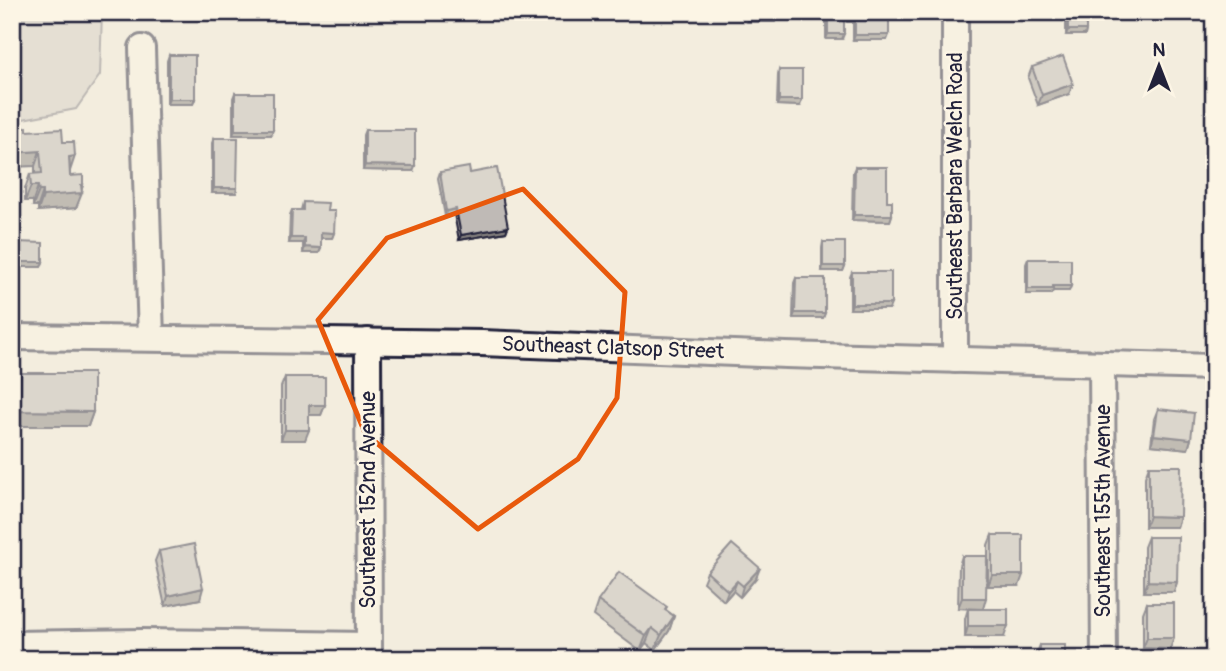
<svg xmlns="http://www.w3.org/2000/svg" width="1226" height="671" viewBox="0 0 1226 671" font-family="Pangolin,sans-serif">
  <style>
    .green { fill: #d4cfc6; stroke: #7b7880; stroke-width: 2 }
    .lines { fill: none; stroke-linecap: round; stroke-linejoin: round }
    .minor-casing { stroke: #22223b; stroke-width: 30 }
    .minor { stroke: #fcf5e5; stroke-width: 24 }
    .wall { fill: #a4a09d; stroke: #22223b; stroke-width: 2 }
    .shaded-wall { fill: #86827f; stroke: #22223b; stroke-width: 2 }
    .building { fill: #bfbab6; stroke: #22223b; stroke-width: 2 }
    .marked { fill: none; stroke: #e8590c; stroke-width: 5; stroke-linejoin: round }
    .labels { text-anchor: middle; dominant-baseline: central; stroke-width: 5; stroke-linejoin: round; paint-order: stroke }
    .street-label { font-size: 21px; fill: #22223b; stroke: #fcf5e5 }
  </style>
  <rect width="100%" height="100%" fill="#f3edde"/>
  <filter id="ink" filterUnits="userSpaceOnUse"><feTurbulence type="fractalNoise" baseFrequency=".0143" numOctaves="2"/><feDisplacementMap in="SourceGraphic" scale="14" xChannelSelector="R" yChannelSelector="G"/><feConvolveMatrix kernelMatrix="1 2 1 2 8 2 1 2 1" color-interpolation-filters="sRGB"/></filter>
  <g filter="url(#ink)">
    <path class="green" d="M12 12H102L100 75 76 109 12 121Z"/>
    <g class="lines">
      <defs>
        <g id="minor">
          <path d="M955 12V360"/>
          <path d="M142 48 151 338"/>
          <path d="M12 337 482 343 786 355 1214 367"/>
          <path d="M368 341 369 659"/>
          <path d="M1102 364 1104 659"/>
          <path d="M12 644 142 642 369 645"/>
        </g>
      </defs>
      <use href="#minor" class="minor-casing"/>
      <use href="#minor" class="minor"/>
    </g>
    <g class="wall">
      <path d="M847 12H889L887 40H853V22H847Z"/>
      <path d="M1068 13 1086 30 1085 35H1066V18Z"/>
      <path d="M828 15 842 39H826V20Z"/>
      <path d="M169 55 195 99 193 104H167V61Z"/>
      <path d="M1032 67 1073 84 1069 94 1038 105 1028 78Z"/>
      <path d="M779 70 800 106 777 105 778 75Z"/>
      <path d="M235 93 271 135H233V98Z"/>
      <path d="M365 130 413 171 363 170V135Z"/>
      <path d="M27 131 63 142 70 170V176L83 185 76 208 38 211V206H33V201H25V189L30 174H35V166Z"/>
      <path d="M214 138 237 188 236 193H212V143Z"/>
      <path d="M855 167 887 201 892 215 890 221 852 220 853 172Z"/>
      <path d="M440 172 470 173 508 227 506 232 459 240 454 214 445 216 438 178Z"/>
      <path d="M303 202 327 211 334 233 332 238H321L319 253H303V243H289L290 215 292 210H301Z"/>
      <path d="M17 242 43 262 41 267H15V248Z"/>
      <path d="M823 242 845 266 843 271H822V248Z"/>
      <path d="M1028 259 1071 286 1069 291H1053L1051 294H1026V264Z"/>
      <path d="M852 272 889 309H850V277Z"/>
      <path d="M796 278 825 313 823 318H793L794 283Z"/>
      <path d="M21 373 93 412 88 426H15V388Z"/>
      <path d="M285 377 325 405 321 415H309L305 440H281V387Z"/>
      <path d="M1158 409 1191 439 1188 449 1151 445 1154 419Z"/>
      <path d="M1149 466 1180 517 1177 527H1145V477Z"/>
      <path d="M992 535 1019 586H988V545Z"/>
      <path d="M1148 537 1177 582 1174 592H1144V547Z"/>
      <path d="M159 551 200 599 165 606 155 561Z"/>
      <path d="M962 556 983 609 958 608 959 566Z"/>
      <path d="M707 572 756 578 740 597 733 591 724 601 703 582Z"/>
      <path d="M598 601 666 610 674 616 669 631 655 650 646 643 640 651 593 616Z"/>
      <path d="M1147 603 1174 638 1170 649 1143 648V613Z"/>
      <path d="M968 609 1004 637H965V619Z"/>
      <path d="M1040 645 1065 659H1036V655Z"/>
    </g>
    <g class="shaded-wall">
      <path d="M185 12H217L214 20 183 19Z"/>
      <path d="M749 17H777L775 22H747Z"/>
      <path d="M849 17H855L853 22H847Z"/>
      <path d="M1068 30H1086L1085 35H1066Z"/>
      <path d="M828 34H844L842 39H826Z"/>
      <path d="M855 35H889L887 40H853Z"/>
      <path d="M1073 84 1069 94 1038 105 1042 95Z"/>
      <path d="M169 99H195L193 104H167Z"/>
      <path d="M779 100H802L800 106 777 105Z"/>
      <path d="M235 130H273L271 135H233Z"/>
      <path d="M40 151 35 166 12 167V153Z"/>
      <path d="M75 156 70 171 69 157Z"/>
      <path d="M365 165 415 166 413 171 363 170Z"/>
      <path d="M83 185 80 194 82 193 76 208 38 211 43 196Z"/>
      <path d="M31 186H38L33 201H25Z"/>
      <path d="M214 188H237L236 193H212Z"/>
      <path d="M39 191H43L38 206H33Z"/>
      <path d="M456 209 454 214 445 216 446 211Z"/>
      <path d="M854 215H892L890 221 852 220Z"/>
      <path d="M508 227 506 232 459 240 461 235Z"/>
      <path d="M321 232 334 233 332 238H319Z"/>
      <path d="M291 238H305L303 243H289Z"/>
      <path d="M305 247 321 248 319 253H303Z"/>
      <path d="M17 262H43L41 267H15Z"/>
      <path d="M823 266H845L843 271H822Z"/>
      <path d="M1053 286H1071L1069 291H1053L1051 294H1026L1028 289Z"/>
      <path d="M852 304H891L889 309H850Z"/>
      <path d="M795 313H825L823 318H793Z"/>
      <path d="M309 405H325L321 415H305Z"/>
      <path d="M20 411 93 412 88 426H15Z"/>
      <path d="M285 430H309L305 440H281Z"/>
      <path d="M1154 435 1191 439 1188 449 1151 445Z"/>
      <path d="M1149 516 1180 517 1177 527H1145Z"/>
      <path d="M760 568 756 578 740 597 743 586Z"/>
      <path d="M992 575H1023L1019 586H988Z"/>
      <path d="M737 581 733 591 724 601 728 591Z"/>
      <path d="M1148 581 1177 582 1174 592H1144Z"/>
      <path d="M203 588 200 599 165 606 168 596Z"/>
      <path d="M962 598H986L983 609 958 608Z"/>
      <path d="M674 616 669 631 655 650 661 635Z"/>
      <path d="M968 626H1008L1004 637H965Z"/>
      <path d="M652 628 646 643 640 651 646 636Z"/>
      <path d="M1147 638H1174L1170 649 1143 648Z"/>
    </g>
    <g class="building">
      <rect x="749" y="12" width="28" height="5"/>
      <path d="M849 12H889V35H855V17H849Z"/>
      <path d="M1068 13 1086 14V30H1068Z"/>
      <rect x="828" y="15" width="16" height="19"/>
      <rect x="169" y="55" width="26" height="44"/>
      <path d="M1063 56 1073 84 1042 95 1032 67Z"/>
      <rect x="779" y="70" width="23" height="30"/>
      <rect x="235" y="93" width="38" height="37"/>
      <path d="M27 127V131L62 129 63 142H74L75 156 69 157 70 176 83 175V185H81L82 193 43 196V191H39L38 186H31L30 174 42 173 40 151 12 153V128Z"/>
      <path d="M365 130H415V166L365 165Z"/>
      <path d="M214 138H238L237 188H214Z"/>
      <path d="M469 167 470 173 497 168 508 227 461 235 456 209 446 211 440 172Z"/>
      <path d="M855 167H887V201H892V215H854Z"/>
      <path d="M303 202 328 203 327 211H335L334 233 321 232V248L305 247V238H291L292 210H303Z"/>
      <path d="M17 242 43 243V262H17Z"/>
      <rect x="823" y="242" width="22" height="24"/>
      <path d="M1028 259H1071V286H1053V289H1028Z"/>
      <rect x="852" y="272" width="39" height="32"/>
      <path d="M796 278H825V313H795Z"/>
      <path d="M21 373H93V412L20 411Z"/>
      <path d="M285 377H325V405H309V430H285Z"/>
      <path d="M1158 409 1194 413 1191 439 1154 435Z"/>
      <path d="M1149 466H1181L1180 517 1149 516Z"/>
      <rect x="992" y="535" width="31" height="40"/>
      <path d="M1148 537H1178L1177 582 1148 581Z"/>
      <path d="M194 544 203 588 168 596 159 551Z"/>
      <path d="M732 544 760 568 743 586 737 581 728 591 707 572Z"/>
      <path d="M962 556H987L986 598H962Z"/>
      <path d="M619 572 667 607 665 610 674 616 661 635 652 628 646 636 598 601Z"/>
      <rect x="1147" y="603" width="27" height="35"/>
      <rect x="968" y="609" width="40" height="17"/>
      <rect x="1040" y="645" width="25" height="14"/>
      <rect x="183" y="654" width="44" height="5"/>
    </g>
  </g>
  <path d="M0 0H1226V671H0ZM523 189 625 292 617 398 578 459 478 529 365 433 318 320 387 238Z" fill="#f3edde" fill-opacity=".55" fill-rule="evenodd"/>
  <path class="marked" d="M523 189 625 292 617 398 578 459 478 529 365 433 318 320 387 238Z"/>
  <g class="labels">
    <g class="street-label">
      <text transform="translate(955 186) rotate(-90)">Southeast Barbara Welch Road</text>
      <text transform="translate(613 348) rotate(2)">Southeast Clatsop Street</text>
      <text transform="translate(368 500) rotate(-90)">Southeast 152nd Avenue</text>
      <text transform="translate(1103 511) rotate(-90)">Southeast 155th Avenue</text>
    </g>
  </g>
  <rect width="1226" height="671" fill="none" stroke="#fcf5e5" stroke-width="42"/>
  <rect x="21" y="21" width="1184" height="629" fill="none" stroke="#22223b" stroke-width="2.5" filter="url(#ink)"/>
  <g transform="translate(1159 66)" stroke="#fcf5e5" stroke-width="5" paint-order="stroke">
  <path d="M0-5L12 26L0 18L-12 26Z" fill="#22223b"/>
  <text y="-10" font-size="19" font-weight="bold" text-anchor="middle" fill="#22223b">N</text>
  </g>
</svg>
